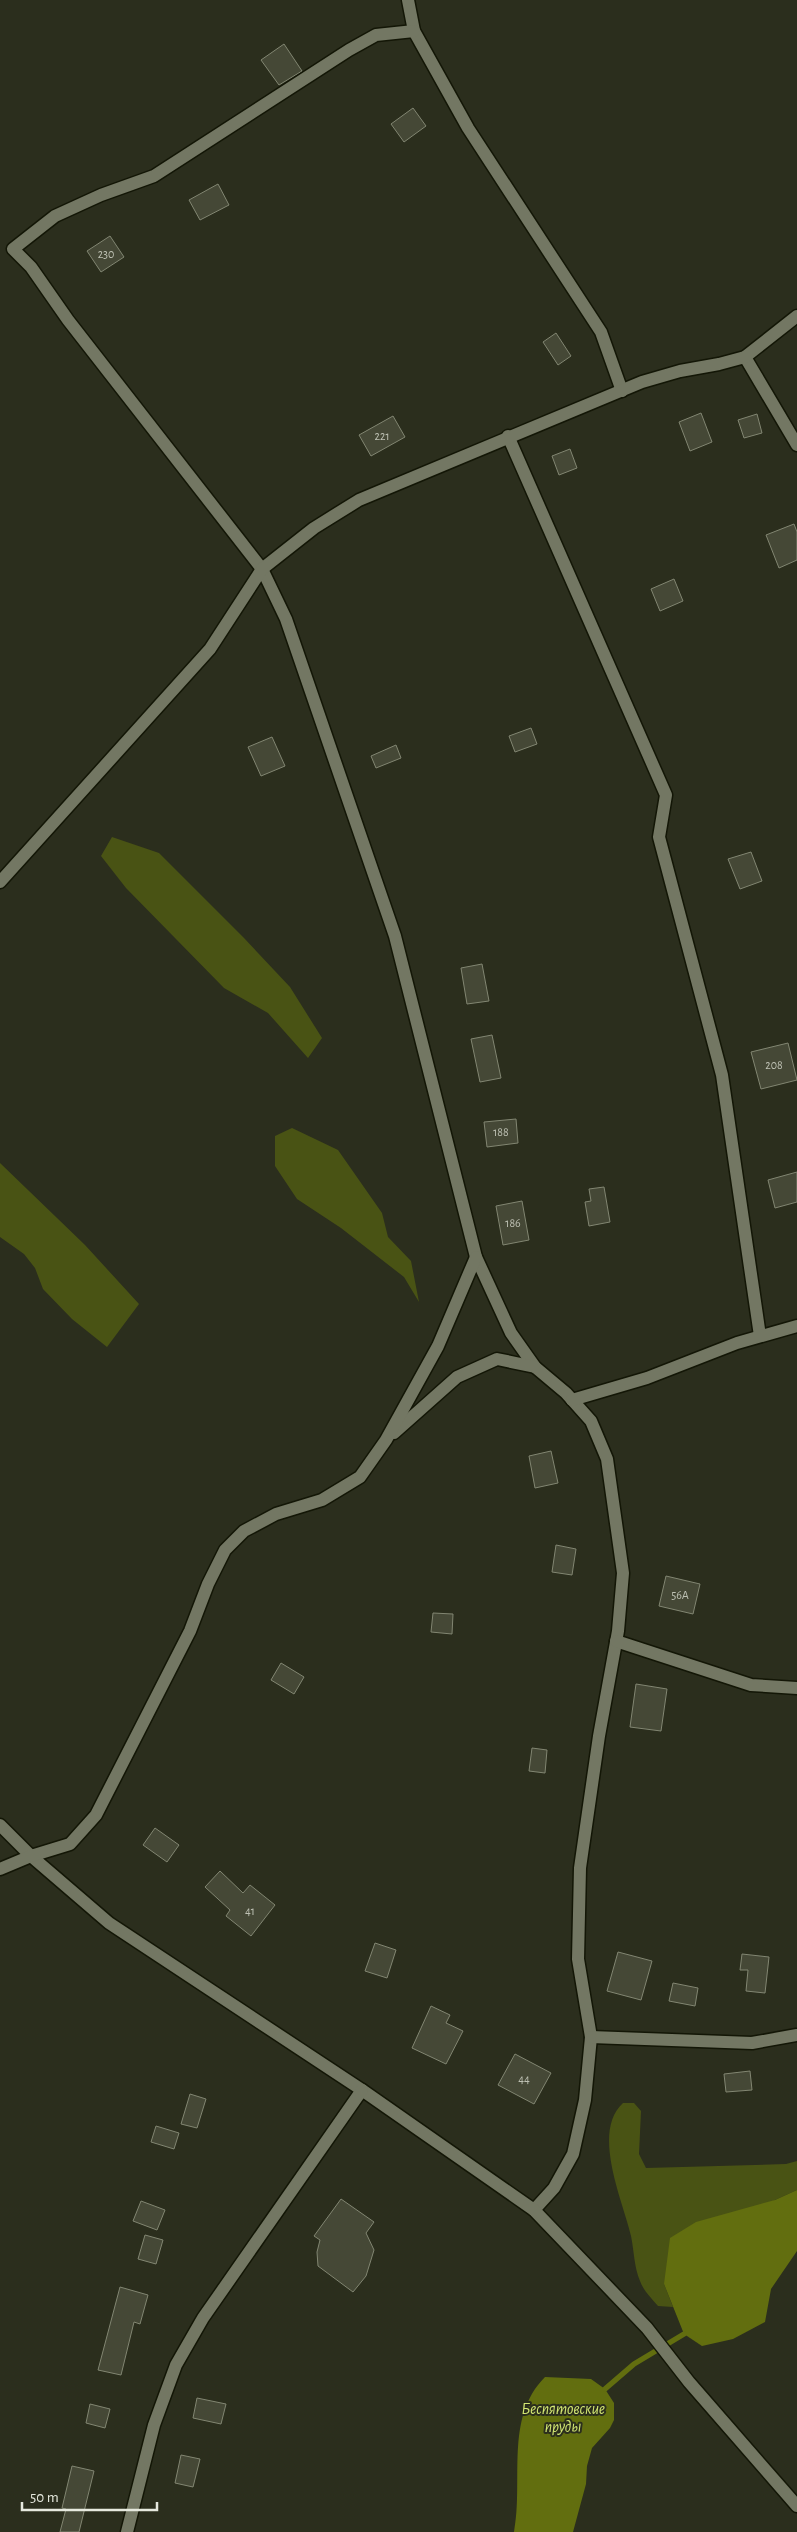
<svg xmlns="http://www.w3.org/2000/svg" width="797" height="2532" viewBox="0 0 797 2532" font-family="'Alegreya Sans',sans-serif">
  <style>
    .green { fill: #495314 }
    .water { fill: #626e0f }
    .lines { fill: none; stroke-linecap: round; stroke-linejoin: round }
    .stream { stroke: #626e0f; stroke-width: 5.5 }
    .building { fill: #454836; stroke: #828672 }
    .minor-casing { stroke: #131606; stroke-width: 15 }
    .minor { stroke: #737763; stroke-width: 12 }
    .labels { text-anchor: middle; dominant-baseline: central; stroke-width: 4; stroke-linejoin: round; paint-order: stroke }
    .number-label { font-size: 12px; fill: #bec1b4 }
    .water-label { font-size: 16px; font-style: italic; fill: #d3e773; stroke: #2b2e1d }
  </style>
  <rect width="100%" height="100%" fill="#2b2e1d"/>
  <g class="green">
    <path d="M112 837 159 853 244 938 290 987 322 1038 308 1058 268 1013 224 988 126 888 101 856Z"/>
    <path d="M292 1128 338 1150 382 1213 388 1237 411 1261 419 1302 404 1277 341 1228 297 1199 275 1166V1136Z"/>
    <path d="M0 1163 85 1245 139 1304 107 1347 72 1319 43 1289 35 1268 24 1254 0 1237Z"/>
    <path d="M623 2103H634L641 2111 639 2154 646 2168 786 2164 797 2161V2190L775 2200 664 2284 673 2307 658 2306C652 2299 643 2290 640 2281 634 2267 634 2250 631 2236 623 2201 591 2132 623 2103Z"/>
  </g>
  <g class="water">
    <path d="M797 2190V2251L771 2289 765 2322 733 2339 702 2346 684 2334 664 2284 670 2238 696 2222 775 2200Z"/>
    <path d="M545 2377 591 2379 605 2389 614 2403V2420L610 2428 592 2448 587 2466 586 2484 573 2532H514C524 2481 504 2418 545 2377Z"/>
  </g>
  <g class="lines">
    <path class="stream" d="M605 2389 634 2364 684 2334"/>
  </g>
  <g class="building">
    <path d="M284 44 302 71 279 85 261 60Z"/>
    <path d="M413 108 426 126 404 142 391 124Z"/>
    <path d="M218 184 229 205 200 220 189 200Z"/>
    <path d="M110 236 124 257 101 272 87 251Z"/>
    <path d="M556 333 571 356 558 365 543 342Z"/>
    <path d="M701 413 712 442 690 451 679 422Z"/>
    <path d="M757 414 762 433 744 438 738 420Z"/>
    <path d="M393 416 405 437 371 456 359 435Z"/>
    <path d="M570 449 577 468 559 475 552 456Z"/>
    <path d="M794 524 797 532V560L779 568 766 535Z"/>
    <path d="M674 579 683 601 660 611 651 589Z"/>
    <path d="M531 728 537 744 515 752 509 736Z"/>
    <path d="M272 737 285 766 261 776 248 747Z"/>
    <path d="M396 745 401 758 376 768 371 756Z"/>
    <path d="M751 852 762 881 740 889 728 859Z"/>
    <path d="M482 964 489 1001 467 1004 461 968Z"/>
    <path d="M492 1035 501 1078 480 1082 471 1039Z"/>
    <path d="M788 1043 797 1080 761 1089 751 1052Z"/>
    <path d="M516 1119 518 1143 487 1147 484 1122Z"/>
    <path d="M797 1172V1202L775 1208 768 1180Z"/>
    <path d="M604 1187 610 1222 589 1226 585 1202 591 1201 589 1189Z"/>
    <path d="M522 1201 529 1240 503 1245 496 1206Z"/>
    <path d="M551 1451 558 1483 535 1488 529 1456Z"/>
    <path d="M556 1545 576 1549 572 1575 552 1572Z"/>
    <path d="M666 1576 700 1584 693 1614 659 1606Z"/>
    <path d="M433 1613 453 1614 452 1634 431 1632Z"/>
    <path d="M281 1663 304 1677 294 1694 271 1680Z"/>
    <path d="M636 1684 667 1689 661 1731 630 1727Z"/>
    <path d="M532 1748 547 1750 545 1773 529 1771Z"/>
    <path d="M155 1828 179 1845 167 1862 143 1845Z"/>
    <path d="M220 1871 243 1893 250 1885 275 1905 251 1936 226 1916 230 1910 205 1887Z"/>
    <path d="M375 1943 396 1950 387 1978 365 1971Z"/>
    <path d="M618 1952 652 1961 641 2000 607 1991Z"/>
    <path d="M742 1954 769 1957 765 1993 746 1991 748 1970H740Z"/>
    <path d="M673 1983 698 1988 695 2006 669 2001Z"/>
    <path d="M431 2006 450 2015 446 2023 463 2031 446 2064 412 2048Z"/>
    <path d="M515 2054 551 2073 534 2104 498 2085Z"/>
    <path d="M750 2071 752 2090 726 2092 724 2074Z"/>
    <path d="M190 2094 206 2099 197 2128 181 2124Z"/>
    <path d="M156 2126 179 2133 174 2149 151 2142Z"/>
    <path d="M341 2199 374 2222 366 2233 374 2250 366 2276 353 2292 318 2266 317 2252 320 2240 314 2236Z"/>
    <path d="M141 2201 165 2210 157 2230 133 2221Z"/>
    <path d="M145 2235 163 2240 156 2264 138 2259Z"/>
    <path d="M120 2287 148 2295 140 2324 134 2322 121 2375 98 2370Z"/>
    <path d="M197 2398 226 2404 221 2424 193 2418Z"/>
    <path d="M90 2404 110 2409 105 2428 86 2423Z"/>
    <path d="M181 2455 200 2459 193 2487 175 2483Z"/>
    <path d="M72 2466 94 2471 79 2532H60L66 2509 62 2508Z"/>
  </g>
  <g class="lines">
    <defs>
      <g id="minor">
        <path d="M408 0 414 31 468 128 601 332 622 391"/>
        <path d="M414 31 376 35 349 50 154 176 101 195 55 216 13 249 31 267 68 320 262 569 286 619 395 936 476 1257 511 1333 535 1367 566 1393 591 1421 607 1459 623 1573 618 1631 599 1736 580 1868 578 1959 591 2037 585 2100 573 2154 554 2188 534 2210"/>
        <path d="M745 357 797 445"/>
        <path d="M508 436 666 795 659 837 722 1075 760 1336"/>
        <path d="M0 882 210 649 262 569 314 528 359 500 642 382 680 371 719 364 745 357 797 316"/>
        <path d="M572 1400 647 1378 737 1343 797 1326"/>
        <path d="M394 1433 457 1377 497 1359 535 1367"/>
        <path d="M616 1641 751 1685 797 1688"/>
        <path d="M0 1825 31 1856 109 1923 362 2090 534 2210 647 2328 689 2382 797 2506"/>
        <path d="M0 1869 31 1856 70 1844 96 1815 190 1631 208 1584 225 1550 244 1531 276 1514 322 1500 360 1477 386 1440 438 1346 476 1257"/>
        <path d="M591 2037 752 2043 797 2035"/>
        <path d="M127 2532 154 2425 176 2365 203 2318 362 2090"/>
      </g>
    </defs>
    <use href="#minor" class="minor-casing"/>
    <use href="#minor" class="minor"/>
  </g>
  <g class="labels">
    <g class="number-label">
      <text x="106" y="254">230</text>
      <text x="382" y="436">221</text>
      <text x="774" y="1065">208</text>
      <text x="501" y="1132">188</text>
      <text x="513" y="1223">186</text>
      <text x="680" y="1595">56А</text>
      <text x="250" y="1911">41</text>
      <text x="524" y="2079">44</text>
    </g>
    <g class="water-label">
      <text x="563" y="2409">Беспятовские<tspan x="563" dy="18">пруды</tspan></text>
    </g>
  </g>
  <path d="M22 2502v8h135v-8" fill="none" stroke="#e6e9de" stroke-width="2.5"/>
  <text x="30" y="2502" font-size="15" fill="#e6e9de" stroke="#2b2e1d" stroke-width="4" paint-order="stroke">50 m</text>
</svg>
